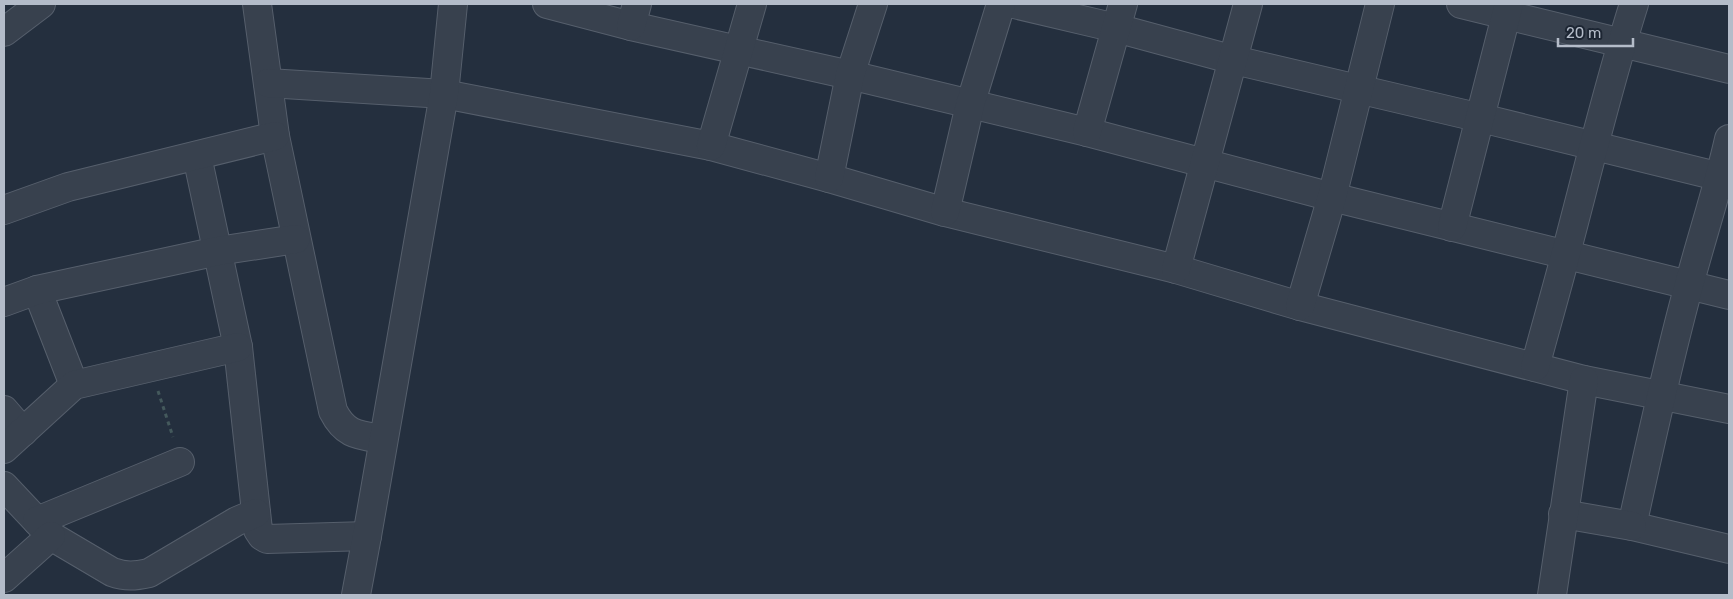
<svg xmlns="http://www.w3.org/2000/svg" width="1733" height="599" viewBox="0 0 1733 599" font-family="Rubik,sans-serif">
  <style>
    .lines { fill: none; stroke-linecap: round; stroke-linejoin: round }
    .minor-casing { stroke: #565f6c; stroke-width: 30 }
    .path { stroke: #44595c; stroke-width: 3; stroke-dasharray: 4 4; stroke-linecap: butt }
    .minor { stroke: #38414e; stroke-width: 28 }
  </style>
  <rect width="100%" height="100%" fill="#242f3e"/>
  <g class="lines">
    <defs>
      <g id="minor">
        <path d="M257 4 275 136 333 411C345 435 358 435 383 439"/>
        <path d="M547 4 631 26 850 75 1087 132 1332 197 1729 295"/>
        <path d="M1014 4 1116 28 1234 60 1481 118 1729 179"/>
        <path d="M1461 4 1729 69"/>
        <path d="M631 26 637 4"/>
        <path d="M4 32 41 4"/>
        <path d="M268 83 444 94 711 146 829 178 945 212 1176 269 1300 306 1584 380 1729 409"/>
        <path d="M1087 132 1123 4"/>
        <path d="M1729 139C1718 188 1702 236 1689 285 1667 365 1650 445 1632 526L1729 549"/>
        <path d="M711 146 752 4"/>
        <path d="M197 156 238 347 258 530 262 536 267 539 367 536"/>
        <path d="M829 178 850 75 873 4"/>
        <path d="M4 210 68 187 275 136"/>
        <path d="M945 212 970 105 1001 4"/>
        <path d="M1452 227 1509 4"/>
        <path d="M1176 269 1248 4"/>
        <path d="M37 290 74 385"/>
        <path d="M4 302 37 290 218 251 296 239"/>
        <path d="M1300 306 1332 197 1380 4"/>
        <path d="M1535 367C1545 329 1556 292 1566 253 1588 170 1608 86 1634 4"/>
        <path d="M4 410 23 432"/>
        <path d="M4 449 74 385 238 347"/>
        <path d="M4 486 51 536 112 572C126 577 135 576 149 573L237 521 256 513"/>
        <path d="M1563 514 1632 526"/>
        <path d="M37 521 180 462"/>
        <path d="M4 578 51 536"/>
        <path d="M356 595 367 536 444 94 453 4"/>
        <path d="M1552 595 1584 380"/>
      </g>
    </defs>
    <use href="#minor" class="minor-casing"/>
    <path class="path" d="M158 391 173 437"/>
    <use href="#minor" class="minor"/>
  </g>
  <rect width="1733" height="599" fill="none" stroke="#b4bcc9" stroke-width="10"/>
  <path d="M1558 38v8h75v-8" fill="none" stroke="#b4bcc9" stroke-width="2.5"/>
  <text x="1566" y="38" font-size="15" fill="#b4bcc9" stroke="#1d2633" stroke-width="4" paint-order="stroke">20 m</text>
</svg>
